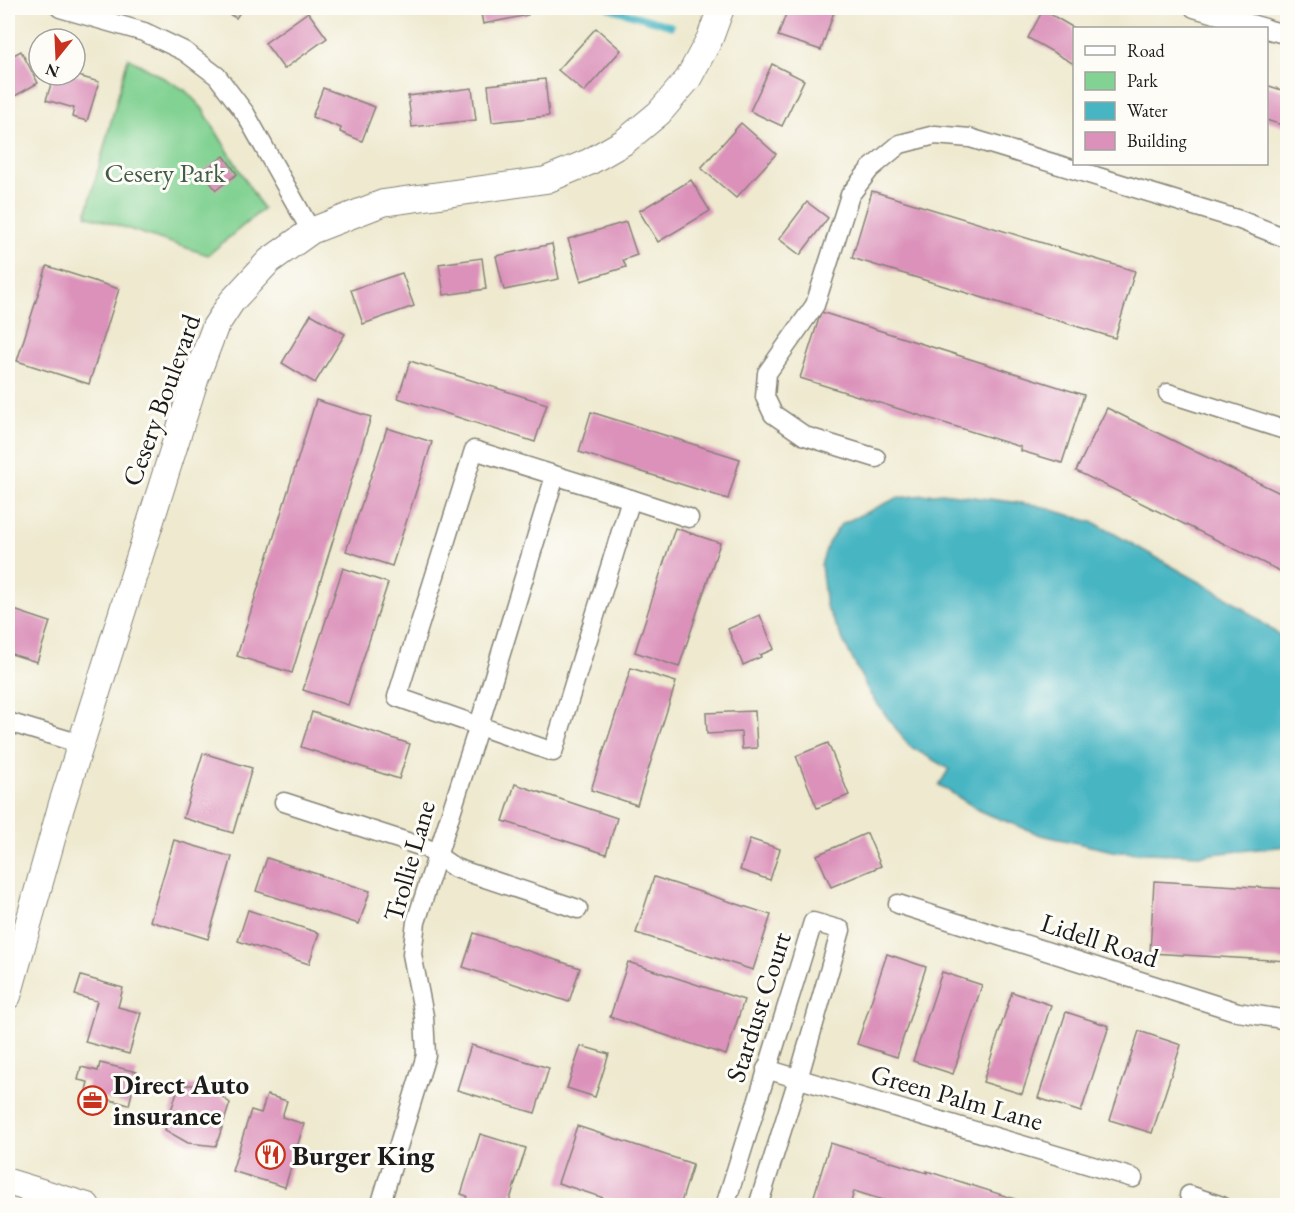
<svg xmlns="http://www.w3.org/2000/svg" width="1295" height="1213" viewBox="0 0 1295 1213" font-family="'EB Garamond',serif">
  <style>
    .green { fill: #82d293; stroke: #4f7758; stroke-width: 1.5 }
    .water { fill: #47b5c2; stroke: #32686f; stroke-width: 1.5 }
    .lines { fill: none; stroke-linecap: round; stroke-linejoin: round }
    .stream { stroke: #47b5c2; stroke-width: 7 }
    .building { fill: #db91ba }
    .street-casing { stroke: #858276; stroke-width: 21 }
    .secondary-casing { stroke: #858276; stroke-width: 28 }
    .street { stroke: #fff; stroke-width: 18 }
    .secondary { stroke: #fff; stroke-width: 26 }
    .labels { text-anchor: middle; dominant-baseline: central; stroke-width: 6; stroke-linejoin: round; paint-order: stroke }
    .park-label { font-size: 27px; fill: #405c46; stroke: #fdfcf7 }
    .street-label { font-size: 27px; fill: #1c1c1c; stroke: #fdfcf7 }
    .poi-label { font-size: 27px; font-weight: bold; fill: #1c1c1c; stroke: #fdfcf7; text-anchor: start }
  </style>
  <rect width="100%" height="100%" fill="#fdfcf7"/>
  <filter id="ink" filterUnits="userSpaceOnUse"><feTurbulence type="fractalNoise" baseFrequency=".0167" numOctaves="2"/><feDisplacementMap in="SourceGraphic" scale="12" xChannelSelector="R" yChannelSelector="G"/><feConvolveMatrix kernelMatrix="1 2 1 2 8 2 1 2 1" color-interpolation-filters="sRGB"/></filter>
  <filter id="wash" filterUnits="userSpaceOnUse"><feTurbulence type="fractalNoise" baseFrequency=".008" numOctaves="4" result="noise"/><feDisplacementMap in="SourceGraphic" scale="24" xChannelSelector="R" yChannelSelector="G"/><feGaussianBlur stdDeviation="1.35" result="paint"/><feColorMatrix in="noise" values="0 0 0 0 0 0 0 0 0 0 0 0 0 0 0 0 0 1.4 0 .05"/><feComposite in="paint" operator="in"/></filter>
  <g filter="url(#wash)">
    <rect width="100%" height="100%" fill="#eee9cf"/>
    <path class="green" d="M128 58 185 90 202 108 263 209 208 255 86 215Z"/>
    <path class="water" d="M942 493 1036 505 1095 523 1230 599 1287 641V846L1202 855 1117 852 1041 835 982 812 939 785 949 769 909 746 870 694 826 606 821 565 828 543 841 524 897 498Z"/>
    <g class="lines">
      <path class="stream" d="M609 8 671 26"/>
    </g>
    <g id="blocks">
      <g class="building">
        <path d="M218 8H243L236 18Z"/>
        <path d="M480 8H527L528 15 483 24Z"/>
        <path d="M788 8 835 9 821 50 778 36Z"/>
        <path d="M1043 10 1074 28V64L1028 38Z"/>
        <path d="M308 12 327 38 284 69 265 43Z"/>
        <path d="M596 28 621 50 584 92 558 70Z"/>
        <path d="M21 51 38 83 8 100V58Z"/>
        <path d="M772 64 804 80 782 126 750 111Z"/>
        <path d="M54 75H75L99 82 87 121 72 117 74 108 46 100Z"/>
        <path d="M545 79 549 116 492 122 488 85Z"/>
        <path d="M1266 85 1288 92V127L1266 120Z"/>
        <path d="M323 88 375 107 362 141 340 132 341 128 312 117Z"/>
        <path d="M472 88 476 120 412 127 408 96Z"/>
        <path d="M741 123 776 154 736 198 701 168Z"/>
        <path d="M224 156 237 174 216 190 202 172Z"/>
        <path d="M691 180 710 211 658 242 639 211Z"/>
        <path d="M872 191 1135 271 1115 338 852 258Z"/>
        <path d="M807 202 828 218 800 255 779 239Z"/>
        <path d="M626 222 637 255 623 260 626 267 581 281 568 239Z"/>
        <path d="M552 244 559 279 504 290 496 256Z"/>
        <path d="M482 258 486 289 444 295 439 264Z"/>
        <path d="M47 266 119 289 89 384 17 361Z"/>
        <path d="M402 273 414 306 363 324 351 290Z"/>
        <path d="M821 312 1084 395 1062 463 1021 451V447L800 378Z"/>
        <path d="M311 314 345 334 315 383 282 363Z"/>
        <path d="M410 361 547 404 535 442 398 398Z"/>
        <path d="M316 400 371 417 292 673 237 656Z"/>
        <path d="M1107 408 1288 497V575L1076 471Z"/>
        <path d="M591 412 740 459 728 499 579 452Z"/>
        <path d="M387 428 432 442 392 566 346 551Z"/>
        <path d="M675 528 720 543 679 667 635 652Z"/>
        <path d="M343 568 388 583 348 705 303 690Z"/>
        <path d="M8 608 50 622 37 662 8 653Z"/>
        <path d="M760 615 774 649 760 655 761 657 743 665 728 629Z"/>
        <path d="M631 668 676 682 637 805 591 790Z"/>
        <path d="M755 711 757 748 742 749 741 732 707 734 706 713Z"/>
        <path d="M312 712 410 744 399 779 301 747Z"/>
        <path d="M828 743 849 795 817 808 796 756Z"/>
        <path d="M203 753 252 768 233 833 183 818Z"/>
        <path d="M515 784 617 818 606 854 503 821Z"/>
        <path d="M867 833 881 866 831 887 817 855Z"/>
        <path d="M750 839 780 849 770 880 740 870Z"/>
        <path d="M174 840 232 857 208 939 150 921Z"/>
        <path d="M267 858 370 891 359 924 256 891Z"/>
        <path d="M654 877 771 915 753 970 636 933Z"/>
        <path d="M1154 881 1288 889V961L1150 953Z"/>
        <path d="M248 910 319 933 309 964 238 941Z"/>
        <path d="M474 933 580 968 569 1002 463 967Z"/>
        <path d="M887 954 926 967 897 1057 857 1044Z"/>
        <path d="M628 962 744 1000 726 1055 610 1017Z"/>
        <path d="M942 972 982 985 953 1074 913 1061Z"/>
        <path d="M81 976 123 988 118 1007 141 1013 129 1054 85 1042 97 1001 75 995Z"/>
        <path d="M1012 992 1051 1005 1022 1094 983 1082Z"/>
        <path d="M1066 1012 1109 1026 1081 1112 1038 1098Z"/>
        <path d="M1139 1031 1181 1045 1152 1133 1110 1120Z"/>
        <path d="M471 1045 549 1068 535 1113 457 1090Z"/>
        <path d="M581 1046 609 1054 595 1097 567 1088Z"/>
        <path d="M100 1063 137 1072 129 1105 99 1097 96 1110 82 1107 88 1082 78 1080 81 1067 98 1071Z"/>
        <path d="M179 1085H207L230 1103 216 1146 188 1143 165 1130Z"/>
        <path d="M267 1095 287 1101 282 1117 304 1124 285 1187 232 1171 251 1110 261 1113Z"/>
        <path d="M577 1126 693 1164 680 1206H628L558 1183Z"/>
        <path d="M480 1134 526 1148 508 1206H464L467 1196 461 1194Z"/>
        <path d="M830 1143 927 1173V1171L1037 1206H902L854 1191 850 1206H811Z"/>
      </g>
    </g>
  </g>
  <g filter="url(#ink)">
    <use href="#blocks" fill-opacity="0" stroke="#858276" stroke-width="1.5"/>
    <g class="lines">
      <defs>
        <g id="street">
          <path d="M60 8 144 32 184 51 217 76 245 113 311 231"/>
          <path d="M1194 8 1265 28"/>
          <path d="M1266 29 1288 35"/>
          <path d="M1168 393 1288 431"/>
          <path d="M474 450 631 499 553 752 397 697Z"/>
          <path d="M876 458 805 436 773 414 765 397 767 373 815 305 850 195 870 169 900 144 935 135 970 138 1240 220 1288 239"/>
          <path d="M631 499 689 518"/>
          <path d="M8 722 81 744"/>
          <path d="M284 802 426 848 455 868 578 909"/>
          <path d="M898 904 1238 1012 1288 1020"/>
          <path d="M766 1069 1133 1178"/>
          <path d="M1189 1195 1222 1206"/>
          <path d="M380 1206 426 1055 424 1016 412 954 416 922 479 725 555 476"/>
          <path d="M725 1206 813 922 841 930 798 1079 758 1206"/>
        </g>
        <g id="secondary">
          <path d="M8 996 61 807 195 380 215 327 232 301 269 261 311 231 383 203 546 180 589 162 624 142 659 113 688 79 710 38 721 8"/>
          <path d="M8 1182 87 1206"/>
        </g>
      </defs>
      <use href="#street" class="street-casing"/>
      <use href="#secondary" class="secondary-casing"/>
      <use href="#street" class="street"/>
      <use href="#secondary" class="secondary"/>
    </g>
  </g>
  <defs>
    <symbol id="office-ring" viewBox="-11 -11 22 22"><circle r="9.5" fill="#fdfcf7" stroke="#c8321e" stroke-width="1.5"/><path d="M-6-3h4V-5.5h4V-3h4V5H-6ZM-1-4.5V-3h2v-1.5ZM-6 0V1H6V0Z" fill="#c8321e"/></symbol>
    <symbol id="restaurant-ring" viewBox="-11 -11 22 22"><circle r="9.5" fill="#fdfcf7" stroke="#c8321e" stroke-width="1.5"/><path d="M-5-6h1v4h1v-4h1v4h1v-4h1v5L-1.5 .5V6h-2V.5L-5-1ZM5-6V6H3V1.5H1.5Q1.5-4 5-6Z" fill="#c8321e"/></symbol>
  </defs>
  <g fill-rule="evenodd">
    <use href="#office-ring" x="76" y="1084" width="33" height="33"/>
    <use href="#restaurant-ring" x="254" y="1138" width="33" height="33"/>
  </g>
  <g class="labels">
    <g class="park-label">
      <text x="165" y="172">Cesery Park</text>
    </g>
    <g class="street-label">
      <text transform="translate(161 400) rotate(-70)">Cesery Boulevard</text>
      <text transform="translate(409 861) rotate(-74)">Trollie Lane</text>
      <text transform="translate(1100 940) rotate(18)">Lidell Road</text>
      <text transform="translate(758 1007) rotate(-72)">Stardust Court</text>
      <text transform="translate(957 1097) rotate(16)">Green Palm Lane</text>
    </g>
    <g class="poi-label">
      <text x="113" y="1084">Direct Auto<tspan x="113" dy="31">insurance</tspan></text>
      <text x="292" y="1155">Burger King</text>
    </g>
  </g>
  <rect width="1295" height="1213" fill="none" stroke="#fdfcf7" stroke-width="30"/>
  <rect x="1073" y="27" width="195" height="138" fill="#fdfcf7" stroke="#a3a29f" stroke-width="1.5"/>
  <rect x="1085" y="46" width="30" height="9" fill="#ffffff" stroke="#a3a29f" stroke-width="1.5"/>
  <text x="1127" y="57" font-size="18" fill="#1c1c1c">Road</text>
  <rect x="1085" y="72" width="30" height="18" fill="#82d293" stroke="#a3a29f" stroke-width="1.5"/>
  <text x="1127" y="87" font-size="18" fill="#1c1c1c">Park</text>
  <rect x="1085" y="102" width="30" height="18" fill="#47b5c2" stroke="#a3a29f" stroke-width="1.5"/>
  <text x="1127" y="117" font-size="18" fill="#1c1c1c">Water</text>
  <rect x="1085" y="132" width="30" height="18" fill="#db91ba" stroke="#a3a29f" stroke-width="1.5"/>
  <text x="1127" y="147" font-size="18" fill="#1c1c1c">Building</text>
  <g transform="translate(57 57) rotate(198)"><circle r="28" fill="#fdfcf7" stroke="#a3a29f" stroke-width="1.5"/>
  <path d="M0-4.5L10 22L0 15L-10 22Z" fill="#c8321e"/>
  <text y="-9" font-size="16" font-weight="bold" text-anchor="middle" fill="#1c1c1c">N</text>
  </g>
</svg>
